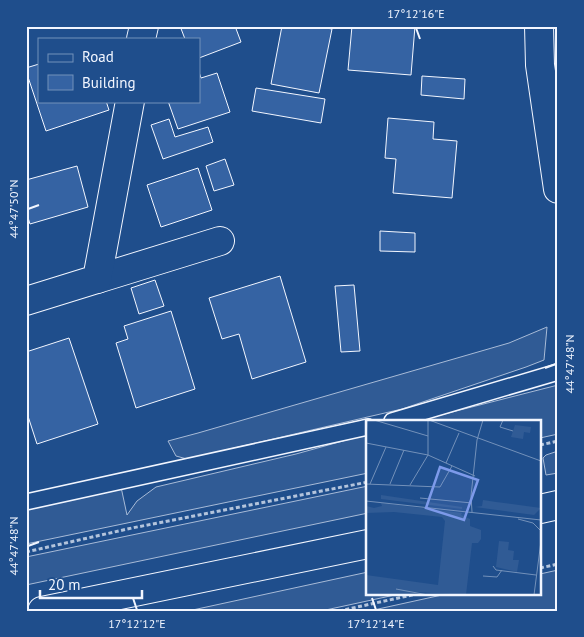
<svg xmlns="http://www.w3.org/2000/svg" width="584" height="637" viewBox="0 0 584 637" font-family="'PT Sans',sans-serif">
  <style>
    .built { fill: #305b95; stroke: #a8bbd7 }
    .building { fill: #3563a3; stroke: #f2f6ff }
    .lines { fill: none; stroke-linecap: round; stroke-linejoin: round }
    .lane-casing { stroke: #f2f6ff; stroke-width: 18 }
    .street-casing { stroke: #f2f6ff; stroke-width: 30 }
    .secondary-casing { stroke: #f2f6ff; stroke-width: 30 }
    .path { stroke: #b3c4dc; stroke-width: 3; stroke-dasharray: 4 2.5; stroke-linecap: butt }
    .lane { stroke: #1f4e8c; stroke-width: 15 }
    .street { stroke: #1f4e8c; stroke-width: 28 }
    .secondary { stroke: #1f4e8c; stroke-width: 28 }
    .ticks { fill: none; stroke: #f2f6ff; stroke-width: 2 }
    .inset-road { fill: none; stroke: #7391ba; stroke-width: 1 }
    .view { fill: #7d9aea; fill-opacity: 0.15; stroke: #7d9aea; stroke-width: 2.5 }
    .inset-edge { fill: none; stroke: #f2f6ff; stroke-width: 2.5 }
    .neatline { fill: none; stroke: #f2f6ff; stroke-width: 2 }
    .ticks-label { font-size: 12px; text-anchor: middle; fill: #f2f6ff }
  </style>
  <rect width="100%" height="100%" fill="#1f4e8c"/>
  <g class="built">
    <path d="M547 327 544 360 526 367 402 409 187 459 176 456 168 441 198 433 509 343Z"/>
    <path d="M558 385V434L540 438V421H417Z"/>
    <path d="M368 434V473L26 544V508L121 487 127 515 137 501 156 487 296 454Z"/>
    <path d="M558 451V473L546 475 543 458 546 455Z"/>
    <path d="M368 486V513L26 585V557Z"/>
    <path d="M558 570V611H369L451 593H540V574Z"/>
    <path d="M368 572V593H404L321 611H188Z"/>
  </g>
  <g class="building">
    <path d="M180 26H235L241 42 199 58V39H185Z"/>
    <path d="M282 26H315L332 29 319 93 271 84Z"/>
    <path d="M352 26H415L411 75 348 70Z"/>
    <path d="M39 64V101H106L109 110 46 131 26 71V68Z"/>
    <path d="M199 72 201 78 217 73 230 112 178 129 168 101H199Z"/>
    <path d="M422 76 465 79 464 99 421 95Z"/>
    <path d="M256 88 325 99 321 123 252 111Z"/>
    <path d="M388 118 434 122 433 139 457 141 452 198 393 193 396 159 385 158Z"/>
    <path d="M169 119 175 137 208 127 213 142 163 159 151 125Z"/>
    <path d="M225 159 234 185 214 191 206 166Z"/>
    <path d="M77 166 88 207 30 224 26 211V180Z"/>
    <path d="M198 168 212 210 161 227 147 185Z"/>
    <path d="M380 231 415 233V252L380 251Z"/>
    <path d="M280 276 306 362 252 379 239 334 222 339 209 298Z"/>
    <path d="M155 280 164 306 139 314 131 288Z"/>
    <path d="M354 285 360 351 341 352 335 286Z"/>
    <path d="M171 311 195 389 136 408 116 343 128 339 124 326Z"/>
    <path d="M69 338 98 424 37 444 26 410V352Z"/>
  </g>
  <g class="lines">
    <defs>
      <g id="lane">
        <path d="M392 421 558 372"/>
        <path d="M26 502 368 427"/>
      </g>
      <g id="street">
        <path d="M539 26 540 65 558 189"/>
        <path d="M141 39 144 26"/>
        <path d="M97 279 220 241"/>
        <path d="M26 301 97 279 130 101"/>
      </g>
      <g id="secondary">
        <path d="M540 509 558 505"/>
        <path d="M42 611 368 544"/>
      </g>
    </defs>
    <use href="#lane" class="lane-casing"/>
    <use href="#street" class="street-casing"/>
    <use href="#secondary" class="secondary-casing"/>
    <g class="path">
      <path d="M540 445 558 441"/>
      <path d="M26 552 132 528 368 482"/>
      <path d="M540 561 541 567"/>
      <path d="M540 568 558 564"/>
      <path d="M339 611 421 593"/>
    </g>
    <use href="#lane" class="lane"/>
    <use href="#street" class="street"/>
    <use href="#secondary" class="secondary"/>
  </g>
  <path class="ticks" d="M416 28 420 39M28 209 39 205M545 368 556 364M28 546 39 542M133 598 137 610M372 598 376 610"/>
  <g transform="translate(366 420)">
    <rect width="175" height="175" fill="#1f4e8c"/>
    <path d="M149 5 165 7 164 13 158 12 157 19 145 17ZM15 75 96 87V89L15 79ZM117 80 130 82 175 88 168 95 109 87 116 86ZM15 83 96 93 95 95 104 99V106L115 110V119L112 123H106L100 175 49 172 52 175H0V155L72 165 79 101 76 97 28 92 0 93V86L8 88 16 86ZM133 121 143 122 142 130 148 131 147 140H153L151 152 130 147Z" fill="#305b95"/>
    <path class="inset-road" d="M1 0 0 23 62 35 109 56M8 0 62 16M63 0 175 41M137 0 134 7 147 11M80 43 93 13M0 64 74 67 86 46M4 64 20 27M24 64 38 30M44 65 62 35V0M54 78 106 83M0 81 175 100M106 92 105 76 111 20 117 0M152 99 167 103 175 111M127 146 130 150 170 155M117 156 131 157 136 150M30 169 62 175M168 175 175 121"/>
    <path class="view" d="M74 47 112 60 98 100 60 88Z"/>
    <rect width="175" height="175" class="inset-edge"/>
  </g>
  <rect width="584" height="637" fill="none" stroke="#1f4e8c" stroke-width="55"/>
  <rect x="38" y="38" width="162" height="65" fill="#1f4e8c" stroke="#7391ba"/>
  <rect x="48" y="54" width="25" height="8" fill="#1f4e8c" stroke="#7391ba"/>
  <text x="82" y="62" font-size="15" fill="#f2f6ff">Road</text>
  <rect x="48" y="75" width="25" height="15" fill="#3563a3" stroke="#7391ba"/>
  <text x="82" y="88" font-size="15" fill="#f2f6ff">Building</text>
  <path d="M40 590v8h102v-8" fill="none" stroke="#f2f6ff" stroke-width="2.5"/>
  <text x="48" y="590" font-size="15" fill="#f2f6ff" stroke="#1f4e8c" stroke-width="4" paint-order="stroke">20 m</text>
  <rect x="28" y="28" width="528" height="582" class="neatline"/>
  <g class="ticks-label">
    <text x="416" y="18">17°12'16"E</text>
    <text transform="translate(14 209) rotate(-90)" y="4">44°47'50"N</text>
    <text transform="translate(570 364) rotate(-90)" y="4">44°47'48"N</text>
    <text transform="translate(14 546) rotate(-90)" y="4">44°47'48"N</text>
    <text x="137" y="628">17°12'12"E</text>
    <text x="376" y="628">17°12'14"E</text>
  </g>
</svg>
